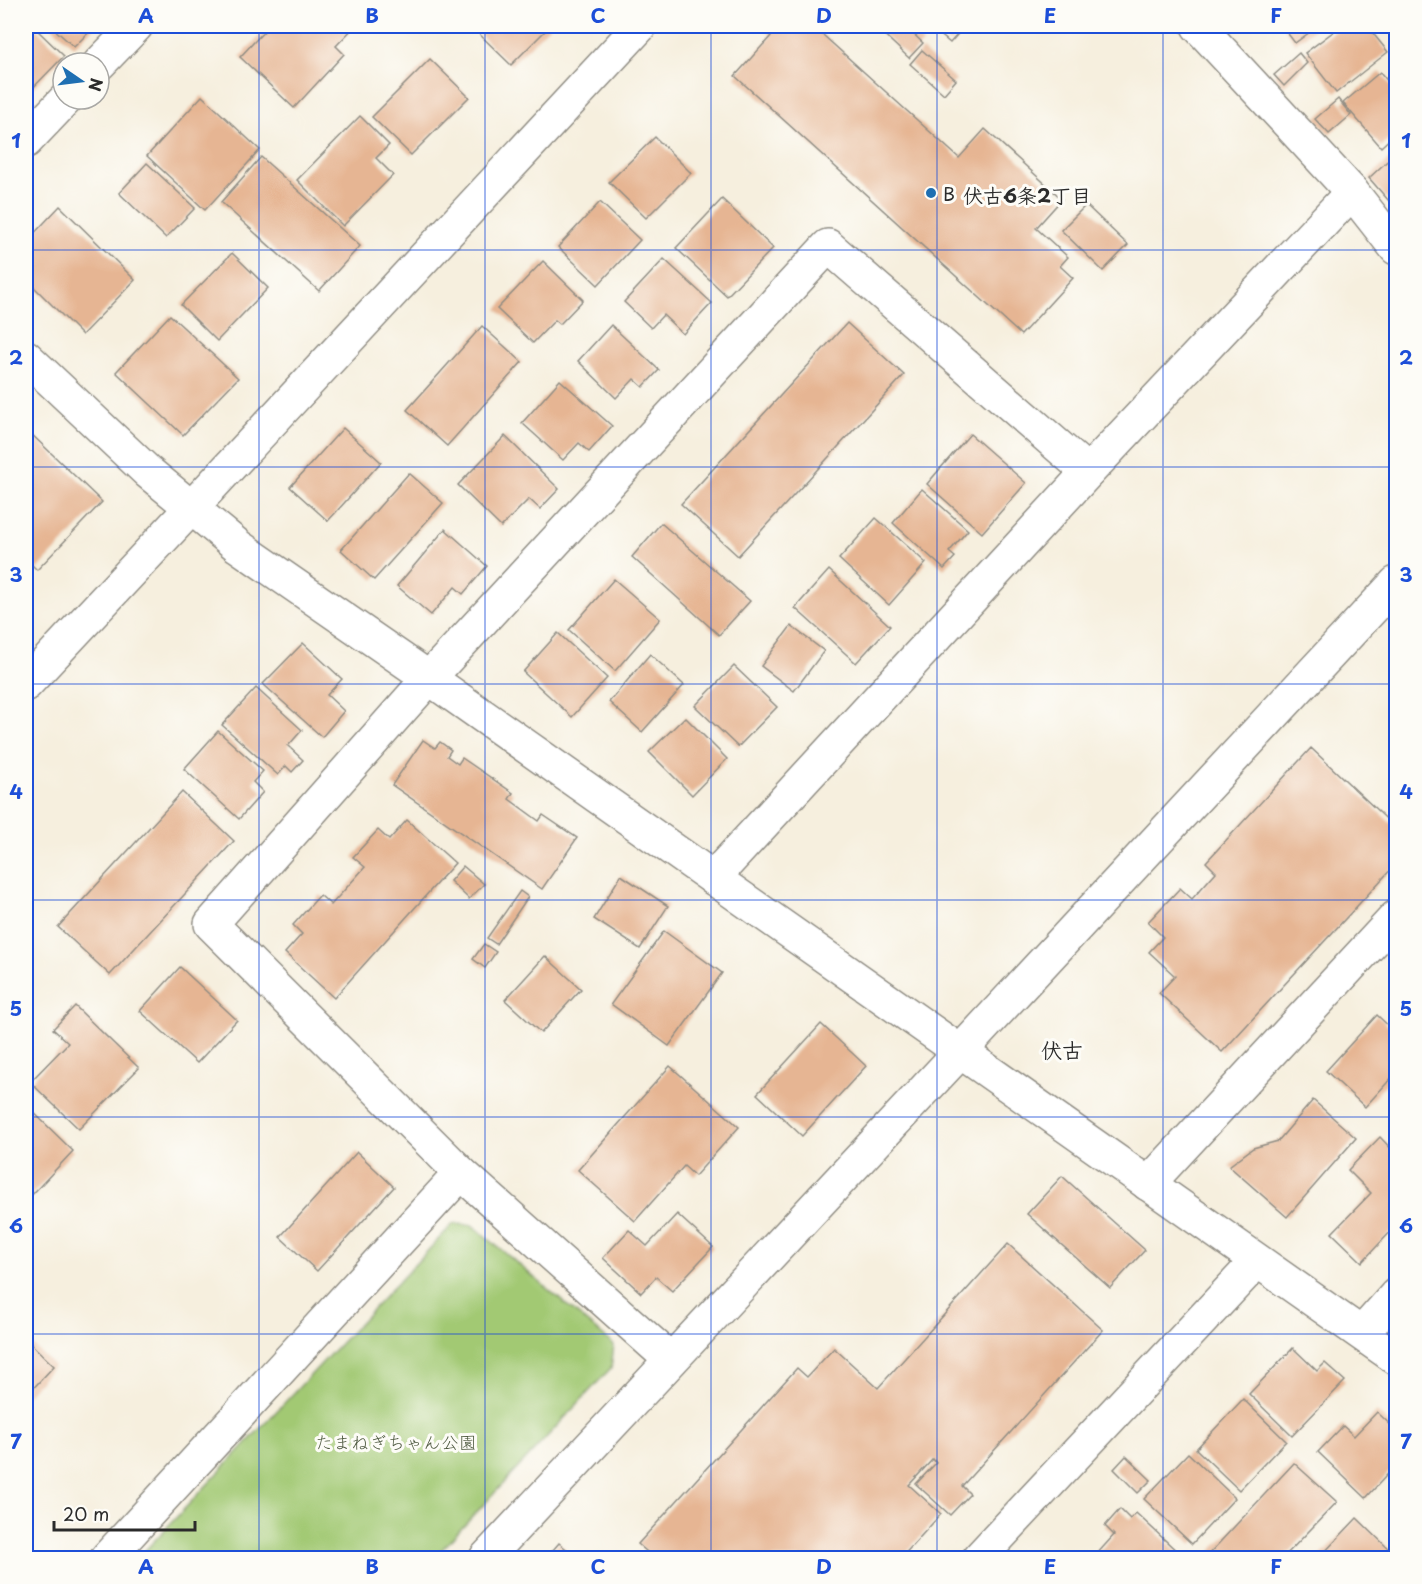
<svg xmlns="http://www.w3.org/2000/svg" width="1422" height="1584" viewBox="0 0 1422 1584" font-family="'Playpen Sans','Klee One',sans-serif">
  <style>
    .green { fill: #a2c973; stroke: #667a4f; stroke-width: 1.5 }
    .building { fill: #e6b593 }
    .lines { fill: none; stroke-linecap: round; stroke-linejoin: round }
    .minor-casing { stroke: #908d84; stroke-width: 36 }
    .minor { stroke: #fff; stroke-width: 33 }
    .grid { fill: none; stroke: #1d4ed8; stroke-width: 1.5; stroke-opacity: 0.55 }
    .poi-dot { fill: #1f6fb2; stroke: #fdfcf7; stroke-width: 2 }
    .labels { text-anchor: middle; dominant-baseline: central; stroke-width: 6; stroke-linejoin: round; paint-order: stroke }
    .poi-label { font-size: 18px; fill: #2b2b2b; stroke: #fdfcf7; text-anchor: start }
    .park-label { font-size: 18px; fill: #4f5a41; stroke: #fdfcf7 }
    .neighbourhood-label { font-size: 20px; font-weight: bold; fill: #2b2b2b; stroke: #fdfcf7 }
    .quarter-label { font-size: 21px; font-weight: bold; fill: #2b2b2b; stroke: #fdfcf7 }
    .neatline { fill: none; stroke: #1d4ed8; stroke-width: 2 }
    .grid-label { font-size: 20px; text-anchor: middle; font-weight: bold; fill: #1d4ed8 }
  </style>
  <rect width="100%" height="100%" fill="#fdfcf7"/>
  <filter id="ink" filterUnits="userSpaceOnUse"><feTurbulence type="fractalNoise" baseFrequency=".0167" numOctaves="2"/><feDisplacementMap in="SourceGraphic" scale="12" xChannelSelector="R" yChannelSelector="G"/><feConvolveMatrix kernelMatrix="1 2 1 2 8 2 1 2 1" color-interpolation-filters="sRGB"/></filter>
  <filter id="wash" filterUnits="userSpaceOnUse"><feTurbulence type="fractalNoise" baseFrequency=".008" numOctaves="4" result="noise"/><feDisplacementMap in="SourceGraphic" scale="24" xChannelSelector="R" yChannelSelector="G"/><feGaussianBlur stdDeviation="1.35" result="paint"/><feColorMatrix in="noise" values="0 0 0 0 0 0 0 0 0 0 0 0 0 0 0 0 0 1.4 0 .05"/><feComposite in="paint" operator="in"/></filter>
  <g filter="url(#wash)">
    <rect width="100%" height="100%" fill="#f6efde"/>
    <path class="green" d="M453 1224 472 1225 614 1345 611 1368 434 1558H138Z"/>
    <g id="blocks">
      <g class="building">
        <path d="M26 26H33L64 56 26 95Z"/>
        <path d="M51 26H95L74 47Z"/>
        <path d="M269 26H355L336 46 344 54 294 108 240 57Z"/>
        <path d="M471 26H550L511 65Z"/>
        <path d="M759 26H813L959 158 985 129 1062 199 1036 228 1068 257 1060 266 1073 278 1021 335 735 76 771 36Z"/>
        <path d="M875 26H905L923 43 909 58Z"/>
        <path d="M930 26H962L964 27 950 43Z"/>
        <path d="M1282 26H1318L1295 43Z"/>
        <path d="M1341 26H1367L1388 52 1336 93 1305 53Z"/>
        <path d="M922 50 956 80 944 94 910 64Z"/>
        <path d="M1299 53 1307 63 1284 86 1274 75Z"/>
        <path d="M430 59 469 97 411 155 372 117Z"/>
        <path d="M1380 72 1396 91V133L1381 147 1343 103Z"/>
        <path d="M202 96 260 150 205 210 147 156Z"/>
        <path d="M1338 99 1351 115 1329 134 1315 119Z"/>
        <path d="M360 116 389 145 376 158 393 175 343 226 297 180Z"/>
        <path d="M655 137 691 173 646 218 609 182Z"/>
        <path d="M1396 153V209L1369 178Z"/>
        <path d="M261 157 360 246 319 291 221 202Z"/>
        <path d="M147 163 195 208 166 238 119 193Z"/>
        <path d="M722 199 773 248 727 296 676 248Z"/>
        <path d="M600 202 640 240 598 285 558 247Z"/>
        <path d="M1086 205 1128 245 1103 271 1061 230Z"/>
        <path d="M60 206 135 280 82 335 26 279V242Z"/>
        <path d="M232 253 268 288 217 341 181 305Z"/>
        <path d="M664 259 712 303 683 334 663 315 651 328 624 302Z"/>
        <path d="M543 261 583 300 560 324 555 320 533 343 497 309Z"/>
        <path d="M170 315 238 378 183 435 116 372Z"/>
        <path d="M847 323 904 375 738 556 681 504Z"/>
        <path d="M611 325 659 370 643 387 634 379 616 398 578 361Z"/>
        <path d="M482 326 522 362 447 446 407 410Z"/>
        <path d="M560 380 612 426 589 452 579 443 563 460 522 423Z"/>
        <path d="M343 428 381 462 328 521 290 487Z"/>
        <path d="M26 429 102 502 37 570 26 559Z"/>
        <path d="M970 434 1026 483 982 533 927 484Z"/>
        <path d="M505 436 559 489 540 509 529 499 501 527 458 485Z"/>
        <path d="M409 473 443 503 374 580 341 550Z"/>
        <path d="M922 489 968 530 949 552 955 557 944 569 893 523Z"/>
        <path d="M876 518 926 563 889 605 839 559Z"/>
        <path d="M661 523 750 601 719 635 632 557Z"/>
        <path d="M445 529 487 566 463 594 455 587 431 615 397 586Z"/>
        <path d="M829 570 890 626 856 663 795 608Z"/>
        <path d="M614 579 660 619 615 671 569 630Z"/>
        <path d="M791 626 824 651 794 691 761 666Z"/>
        <path d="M558 633 607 678 572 717 523 672Z"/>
        <path d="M303 643 342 679 327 695 344 711 322 737 263 684Z"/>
        <path d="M650 654 684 685 642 732 609 702Z"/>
        <path d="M734 666 777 707 738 747 695 706Z"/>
        <path d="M256 688 302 730 288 746 303 760 292 772 286 766 278 775 222 725Z"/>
        <path d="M685 717 727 759 692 795 649 752Z"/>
        <path d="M218 731 263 771 253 782 263 792 239 819 184 769Z"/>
        <path d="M423 740 435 748 440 742 451 750 447 756 458 764 462 758 513 793 509 799 539 821 543 815 577 838 542 889 392 785Z"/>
        <path d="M1311 748 1396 828V864L1222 1052 1159 993 1175 976 1149 952 1163 937 1148 922 1180 888 1192 899 1216 872 1206 862Z"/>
        <path d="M182 792 234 841 110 975 58 927Z"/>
        <path d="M407 820 455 863 334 998 285 953 302 934 293 925 320 895 331 905 365 867 353 857 378 830 389 840Z"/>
        <path d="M463 866 484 884 469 899 450 881Z"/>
        <path d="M621 875 668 906 640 949 594 919Z"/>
        <path d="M520 891 528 897 496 944 487 938Z"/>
        <path d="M664 931 722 973 669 1046 611 1004Z"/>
        <path d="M484 944 496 952 485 968 473 959Z"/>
        <path d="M545 956 581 989 541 1033 505 1000Z"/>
        <path d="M180 967 237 1020 197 1063 140 1011Z"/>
        <path d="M75 1006 139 1068 79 1129 30 1082 68 1043 53 1029Z"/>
        <path d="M1377 1015 1396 1033V1073L1365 1107 1326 1071Z"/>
        <path d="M821 1024 866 1066 802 1136 757 1094Z"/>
        <path d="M670 1066 739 1127 695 1176 684 1166 635 1221 578 1170Z"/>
        <path d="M1313 1100 1356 1138 1287 1217 1229 1166 1253 1148 1278 1141Z"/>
        <path d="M26 1105 73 1151 26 1201Z"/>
        <path d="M1380 1137 1396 1154V1226L1362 1262 1332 1233 1371 1193 1348 1170Z"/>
        <path d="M357 1152 394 1187 317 1271 280 1237Z"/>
        <path d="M1062 1176 1145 1250 1110 1288 1027 1214Z"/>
        <path d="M677 1214 713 1247 672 1291 656 1277 641 1293 603 1258 629 1230 647 1246Z"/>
        <path d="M1008 1244 1103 1330 962 1486 970 1494 950 1515 916 1484 936 1463 933 1459 909 1485 941 1514 901 1558H654L638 1544 797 1368 807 1377 834 1348 878 1388Z"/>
        <path d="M26 1339 54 1366 26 1396Z"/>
        <path d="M1293 1348 1317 1371 1325 1363 1345 1381 1292 1436 1249 1394Z"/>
        <path d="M1243 1399 1286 1441 1239 1490 1196 1449Z"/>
        <path d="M1377 1412 1396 1430V1465L1366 1498 1318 1452 1343 1426 1354 1436Z"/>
        <path d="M1188 1453 1235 1498 1192 1544 1144 1499Z"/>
        <path d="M1126 1456 1151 1480 1138 1493 1114 1469Z"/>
        <path d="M1294 1463 1337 1502 1283 1558H1205Z"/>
        <path d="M1120 1509 1130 1519 1136 1513 1181 1555 1178 1558H1098L1095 1556 1114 1535 1105 1526Z"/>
        <path d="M1357 1518 1396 1556V1558H1319Z"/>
        <path d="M559 1543 577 1558H546Z"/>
      </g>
    </g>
  </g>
  <g filter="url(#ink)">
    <use href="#blocks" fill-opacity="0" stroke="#908d84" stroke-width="1.5"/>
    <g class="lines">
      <defs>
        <g id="minor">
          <path d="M1198 26 1352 192 1396 248"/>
          <path d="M99 64 136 26"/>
          <path d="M26 141 66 99"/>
          <path d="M26 357 148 472 238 546 429 678 1396 1358"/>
          <path d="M26 684 192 507 640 26"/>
          <path d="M713 878 1088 472 1352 192"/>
          <path d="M1148 1184 1396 917"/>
          <path d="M1362 1333 1396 1295"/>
          <path d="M671 1360 461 1173 211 924 429 678 828 246 1088 472"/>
          <path d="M107 1558 461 1173"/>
          <path d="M486 1558 960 1052 1396 583"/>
          <path d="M979 1558 1257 1261"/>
        </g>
      </defs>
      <use href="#minor" class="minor-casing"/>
      <use href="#minor" class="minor"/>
    </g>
  </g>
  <path class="grid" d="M259 26V1558M485 26V1558M711 26V1558M937 26V1558M1163 26V1558M26 250H1396M26 467H1396M26 684H1396M26 900H1396M26 1117H1396M26 1334H1396"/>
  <circle class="poi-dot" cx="931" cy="193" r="6"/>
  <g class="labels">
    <g class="poi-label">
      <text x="943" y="193">B</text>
    </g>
    <g class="park-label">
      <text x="396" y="1441">たまねぎちゃん公園</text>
    </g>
    <g class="neighbourhood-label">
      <text x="1027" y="195">伏古6条2丁目</text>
    </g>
    <g class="quarter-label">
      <text x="1062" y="1049">伏古</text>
    </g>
  </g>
  <rect width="1422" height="1584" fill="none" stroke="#fdfcf7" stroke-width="66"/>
  <g transform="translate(81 81) rotate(104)"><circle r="28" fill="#fdfcf7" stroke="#a9a8a5" stroke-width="1.5"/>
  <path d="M0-4.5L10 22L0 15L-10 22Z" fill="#1f6fb2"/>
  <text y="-9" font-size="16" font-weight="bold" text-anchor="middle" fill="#2b2b2b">N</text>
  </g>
  <path d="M54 1521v9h141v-9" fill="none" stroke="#2b2b2b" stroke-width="3"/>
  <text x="63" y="1521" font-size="18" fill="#2b2b2b" stroke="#fdfcf7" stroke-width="4.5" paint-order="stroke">20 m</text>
  <rect x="33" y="33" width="1356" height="1518" class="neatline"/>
  <g class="grid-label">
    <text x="146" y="23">A</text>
    <text x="372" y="23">B</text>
    <text x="598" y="23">C</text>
    <text x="824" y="23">D</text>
    <text x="1050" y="23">E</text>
    <text x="1276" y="23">F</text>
    <text x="16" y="148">1</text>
    <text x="1406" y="148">1</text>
    <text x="16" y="365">2</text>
    <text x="1406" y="365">2</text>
    <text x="16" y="582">3</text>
    <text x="1406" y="582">3</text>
    <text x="16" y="799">4</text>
    <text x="1406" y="799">4</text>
    <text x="16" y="1016">5</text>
    <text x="1406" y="1016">5</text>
    <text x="16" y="1233">6</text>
    <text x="1406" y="1233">6</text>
    <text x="16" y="1449">7</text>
    <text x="1406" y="1449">7</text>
    <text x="146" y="1574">A</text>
    <text x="372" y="1574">B</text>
    <text x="598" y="1574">C</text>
    <text x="824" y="1574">D</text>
    <text x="1050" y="1574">E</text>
    <text x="1276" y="1574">F</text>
  </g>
</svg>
